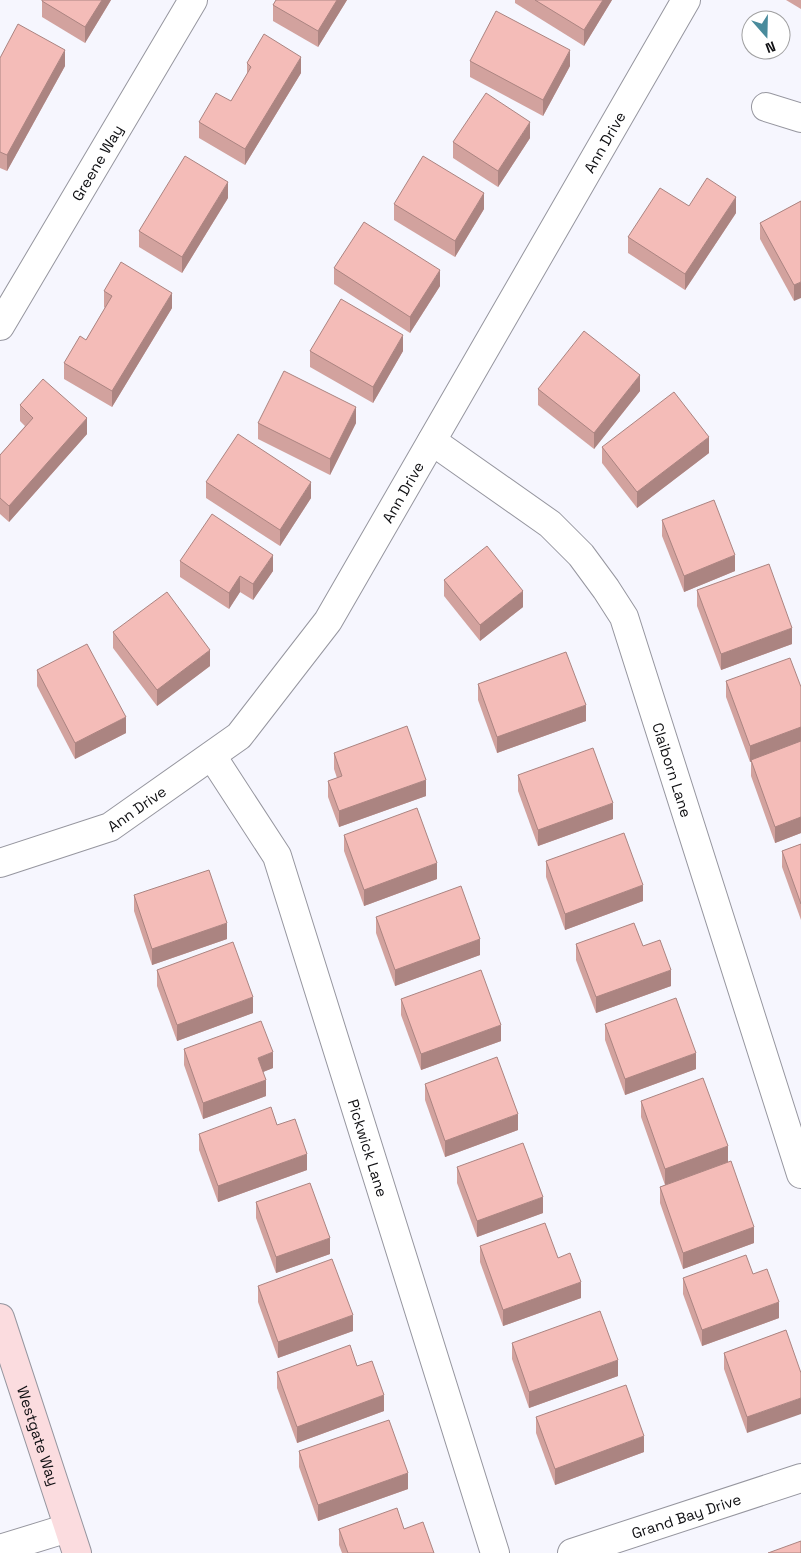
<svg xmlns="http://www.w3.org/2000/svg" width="801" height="1553" viewBox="0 0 801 1553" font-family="'Space Grotesk',sans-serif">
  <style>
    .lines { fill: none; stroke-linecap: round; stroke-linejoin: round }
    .street-casing { stroke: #96969f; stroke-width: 30 }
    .secondary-casing { stroke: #96969f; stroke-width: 30 }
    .street { stroke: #fff; stroke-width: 28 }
    .secondary { stroke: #fbdcdf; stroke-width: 28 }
    .wall { fill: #d2a29e }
    .shaded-wall { fill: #ab8481 }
    .building { fill: #f4bcb8; stroke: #ab8481 }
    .labels { text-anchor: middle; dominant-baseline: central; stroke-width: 4.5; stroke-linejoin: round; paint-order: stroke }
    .street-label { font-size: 15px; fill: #0f0f12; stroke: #fff }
  </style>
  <rect width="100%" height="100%" fill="#f6f6fe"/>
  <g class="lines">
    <defs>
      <g id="street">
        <path d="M766 107 801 118"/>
        <path id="s1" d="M0 326 193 0"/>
        <path id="s2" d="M432 441 550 524 581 555 606 589 624 617 801 1174"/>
        <path id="s3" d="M212 756 277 856 495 1553"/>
        <path id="s4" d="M0 863 110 827 239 736 328 621 686 0"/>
        <path d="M0 1549 68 1528"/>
        <path id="s5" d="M572 1553 801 1478"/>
      </g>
      <g id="secondary">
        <path id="s6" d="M0 1318 77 1553"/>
      </g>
    </defs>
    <use href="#street" class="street-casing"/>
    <use href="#secondary" class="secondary-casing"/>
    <use href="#street" class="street"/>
    <use href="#secondary" class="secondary"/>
  </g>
  <g class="wall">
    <path d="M111 0 85 43 42 17V1Z"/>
    <path d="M276 0H347L318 47 273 21V5Z"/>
    <path d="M515 0H612L584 46 515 3Z"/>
    <path d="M786 0H801V9Z"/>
    <path d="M0 58 65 66 7 171 0 168Z"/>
    <path d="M470 61 570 66 543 116 470 77Z"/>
    <path d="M247 63 301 73 245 165 199 138V122L231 101 247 74Z"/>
    <path d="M530 138 498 187 453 158V142Z"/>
    <path d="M228 198 182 273 139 247V231Z"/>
    <path d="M801 201 794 301 760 239V223Z"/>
    <path d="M394 204 484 209 455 257 394 220Z"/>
    <path d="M689 206 736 213 685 290 628 253V237Z"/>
    <path d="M334 268 440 286 410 333 334 284Z"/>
    <path d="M104 291 172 308 112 407 64 379V363L86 340 105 308 104 307Z"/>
    <path d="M310 351H403L373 403 310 367Z"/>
    <path d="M538 389 640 391 594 449 538 405Z"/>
    <path d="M20 405 87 434 9 522 0 514V455L25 426 20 421Z"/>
    <path d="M258 423H356L330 475 258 439Z"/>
    <path d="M602 447 709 453 637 508 602 463Z"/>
    <path d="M206 482 311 498 280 546 206 498Z"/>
    <path d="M662 520 735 571 684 592 662 536Z"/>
    <path d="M180 561 273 571 253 600 240 592 229 609 180 577Z"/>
    <path d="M444 580 523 607 480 641 444 596Z"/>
    <path d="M697 590 792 644 721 670 697 606Z"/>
    <path d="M113 632 210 666 157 706 113 648Z"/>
    <path d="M37 670 126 733 75 759 37 686Z"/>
    <path d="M726 681 801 687V833L775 843 751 776V761L750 762 726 697Z"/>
    <path d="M478 684 586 721 497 753 478 700Z"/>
    <path d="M334 753 426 796 339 827 328 797V781L337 778 334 769Z"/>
    <path d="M518 775 613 819 538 846 518 791Z"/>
    <path d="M344 835 437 879 364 906 344 851Z"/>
    <path d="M801 844V920L782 867V851Z"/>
    <path d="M546 861 643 901 565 930 546 877Z"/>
    <path d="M134 895 227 939 152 965 134 911Z"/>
    <path d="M376 917 480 955 395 986 376 933Z"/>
    <path d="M576 944 643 946 671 986 596 1013 576 960Z"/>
    <path d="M157 970 253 1013 177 1041 157 986Z"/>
    <path d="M401 999 501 1041 421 1070 401 1015Z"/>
    <path d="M605 1024 696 1069 625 1095 605 1040Z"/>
    <path d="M184 1049 273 1068 263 1072 266 1096 203 1119 184 1065Z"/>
    <path d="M425 1084 518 1130 445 1157 425 1100Z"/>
    <path d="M641 1101 728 1162 754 1243 683 1269 660 1203V1187L665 1185 641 1117Z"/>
    <path d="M199 1134 307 1170 218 1202 199 1150Z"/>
    <path d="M457 1167 543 1213 477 1237 457 1183Z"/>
    <path d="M256 1202 330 1254 276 1273 256 1218Z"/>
    <path d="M480 1246 558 1258 581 1298 503 1326 480 1262Z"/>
    <path d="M753 1274 779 1318 702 1346 683 1294V1278Z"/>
    <path d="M258 1286 353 1331 278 1358 258 1302Z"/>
    <path d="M786 1330 747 1433 724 1369V1353Z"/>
    <path d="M512 1343 618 1376 529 1408 512 1359Z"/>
    <path d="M357 1366 384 1411 297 1443 277 1388V1372Z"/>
    <path d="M536 1417 644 1452 555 1485 536 1433Z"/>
    <path d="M299 1451 408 1489 318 1521 299 1467Z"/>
    <path d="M339 1529H404L434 1553H342L339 1545Z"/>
  </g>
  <g class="shaded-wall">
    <path d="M102 0H111L85 43V27Z"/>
    <path d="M337 0H347L318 47V31Z"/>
    <path d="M603 0H612L584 46V30Z"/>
    <path d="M65 50V66L7 171V155Z"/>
    <path d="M570 50V66L543 116V100Z"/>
    <path d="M301 57V73L245 165V149Z"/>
    <path d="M530 122V138L498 187V171Z"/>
    <path d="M228 182V198L182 273V257Z"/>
    <path d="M484 193V209L455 257V241Z"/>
    <path d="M736 197V213L685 290V274Z"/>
    <path d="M440 270V286L410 333V317Z"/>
    <path d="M801 282V298L794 301V285Z"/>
    <path d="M172 293V308L112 407V391Z"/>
    <path d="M403 335V351L373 403V387Z"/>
    <path d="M640 375V391L594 449V433Z"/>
    <path d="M356 407V423L330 475V459Z"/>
    <path d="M87 418V434L9 522V506Z"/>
    <path d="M709 437V453L637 508V492Z"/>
    <path d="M311 482V498L280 546V530Z"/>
    <path d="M273 555V571L253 600V584Z"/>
    <path d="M735 555V571L684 592V576Z"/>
    <path d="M240 576V592L229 609V593Z"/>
    <path d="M523 591V607L480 641V625Z"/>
    <path d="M792 628V644L721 670V654Z"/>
    <path d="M210 650V666L157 706V690Z"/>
    <path d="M586 705V721L497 753V737Z"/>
    <path d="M126 717V733L75 759V743Z"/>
    <path d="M801 727V743L750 762V746Z"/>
    <path d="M426 780V796L339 827V811Z"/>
    <path d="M613 803V819L538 846V830Z"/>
    <path d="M801 817V833L775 843V827Z"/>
    <path d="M437 863V879L364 906V890Z"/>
    <path d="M643 885V901L565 930V914Z"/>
    <path d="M227 923V939L152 965V949Z"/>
    <path d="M480 939V955L395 986V970Z"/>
    <path d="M671 970V986L596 1013V997Z"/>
    <path d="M253 997V1013L177 1041V1025Z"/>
    <path d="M501 1025V1041L421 1070V1054Z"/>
    <path d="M273 1052V1068L258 1074V1058Z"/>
    <path d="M696 1053V1069L625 1095V1079Z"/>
    <path d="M266 1080V1096L203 1119V1103Z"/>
    <path d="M518 1114V1130L445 1157V1141Z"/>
    <path d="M728 1146V1162L665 1185V1169Z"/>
    <path d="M307 1154V1170L218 1202V1186Z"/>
    <path d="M543 1197V1213L477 1237V1221Z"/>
    <path d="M754 1227V1243L683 1269V1253Z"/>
    <path d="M330 1238V1254L276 1273V1257Z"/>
    <path d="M581 1282V1298L503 1326V1310Z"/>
    <path d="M779 1302V1318L702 1346V1330Z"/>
    <path d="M353 1315V1331L278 1358V1342Z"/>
    <path d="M618 1360V1376L529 1408V1392Z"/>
    <path d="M384 1395V1411L297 1443V1427Z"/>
    <path d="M801 1398V1414L747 1433V1417Z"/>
    <path d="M644 1436V1452L555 1485V1469Z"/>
    <path d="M408 1473V1489L318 1521V1505Z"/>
  </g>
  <g class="building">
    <path d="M42 0H102L85 27 42 1Z"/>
    <path d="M276 0H337L318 31 273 5Z"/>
    <path d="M535 0H603L584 30Z"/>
    <path d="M496 11 570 50 543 100 470 61Z"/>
    <path d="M18 24 65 50 7 155 0 152V58Z"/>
    <path d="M264 34 301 57 245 149 199 122 216 93 231 101 251 67 247 63Z"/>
    <path d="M486 93 530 122 498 171 453 142Z"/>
    <path d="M185 156 228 182 182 257 139 231Z"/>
    <path d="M423 156 484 193 455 241 394 204Z"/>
    <path d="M707 178 736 197 685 274 628 237 660 188 689 206Z"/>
    <path d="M801 201V282L794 285 760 223Z"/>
    <path d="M364 222 440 270 410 317 334 268Z"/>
    <path d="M121 262 172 293 112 391 64 363 80 336 86 340 112 296 104 291Z"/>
    <path d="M341 299 403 335 373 387 310 351Z"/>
    <path d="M584 331 640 375 594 433 538 389Z"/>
    <path d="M284 371 356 407 330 459 258 423Z"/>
    <path d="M43 379 87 418 9 506 0 498V455L33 418 20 405Z"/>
    <path d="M674 392 709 437 637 492 602 447Z"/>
    <path d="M238 434 311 482 280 530 206 482Z"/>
    <path d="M714 500 735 555 684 576 662 520Z"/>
    <path d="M212 514 273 555 253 584 240 576 229 593 180 561Z"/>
    <path d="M487 546 523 591 480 625 444 580Z"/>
    <path d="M769 564 792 628 721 654 697 590Z"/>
    <path d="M167 592 210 650 157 690 113 632Z"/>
    <path d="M87 644 126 717 75 743 37 670Z"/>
    <path d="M566 652 586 705 497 737 478 684Z"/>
    <path d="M790 658 801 687V727L750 746 726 681Z"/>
    <path d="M407 726 426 780 339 811 328 781 342 776 334 753Z"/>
    <path d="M801 741V817L775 827 751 760Z"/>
    <path d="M593 748 613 803 538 830 518 775Z"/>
    <path d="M417 808 437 863 364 890 344 835Z"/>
    <path d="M624 833 643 885 565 914 546 861Z"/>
    <path d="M801 844V904L782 851Z"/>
    <path d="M209 870 227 923 152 949 134 895Z"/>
    <path d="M461 886 480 939 395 970 376 917Z"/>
    <path d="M634 923 643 946 660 940 671 970 596 997 576 944Z"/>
    <path d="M233 942 253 997 177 1025 157 970Z"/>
    <path d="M481 970 501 1025 421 1054 401 999Z"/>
    <path d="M676 998 696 1053 625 1079 605 1024Z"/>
    <path d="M261 1021 273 1052 258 1058 266 1080 203 1103 184 1049Z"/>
    <path d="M497 1057 518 1114 445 1141 425 1084Z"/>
    <path d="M703 1078 728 1146 665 1169 641 1101Z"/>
    <path d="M271 1107 277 1125 295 1119 307 1154 218 1186 199 1134Z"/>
    <path d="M523 1143 543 1197 477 1221 457 1167Z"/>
    <path d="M731 1161 754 1227 683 1253 660 1187Z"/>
    <path d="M310 1183 330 1238 276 1257 256 1202Z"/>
    <path d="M545 1223 558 1258 570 1253 581 1282 503 1310 480 1246Z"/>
    <path d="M746 1255 753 1274 767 1269 779 1302 702 1330 683 1278Z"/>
    <path d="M332 1259 353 1315 278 1342 258 1286Z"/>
    <path d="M600 1311 618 1360 529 1392 512 1343Z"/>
    <path d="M786 1330 801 1373V1398L747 1417 724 1353Z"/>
    <path d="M350 1345 357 1366 372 1361 384 1395 297 1427 277 1372Z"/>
    <path d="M626 1385 644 1436 555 1469 536 1417Z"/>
    <path d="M389 1420 408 1473 318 1505 299 1451Z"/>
    <path d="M397 1508 404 1529 423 1522 434 1553H348L339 1529Z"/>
    <path d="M801 1541V1553H768Z"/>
  </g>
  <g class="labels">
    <g class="street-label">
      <text stroke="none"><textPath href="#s4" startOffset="972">Ann Drive</textPath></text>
      <text stroke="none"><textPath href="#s1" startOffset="190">Greene Way</textPath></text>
      <text stroke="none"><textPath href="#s4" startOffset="568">Ann Drive</textPath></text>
      <text stroke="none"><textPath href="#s2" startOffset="424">Claiborn Lane</textPath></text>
      <text stroke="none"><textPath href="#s4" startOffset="148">Ann Drive</textPath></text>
      <text stroke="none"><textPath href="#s3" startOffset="425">Pickwick Lane</textPath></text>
      <text stroke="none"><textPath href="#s6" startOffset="124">Westgate Way</textPath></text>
      <text stroke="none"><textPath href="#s5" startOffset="120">Grand Bay Drive</textPath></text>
    </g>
  </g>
  <g transform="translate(766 35) rotate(160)"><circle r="24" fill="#ffffff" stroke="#9f9fa0"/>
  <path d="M0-4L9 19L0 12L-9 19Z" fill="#498b9c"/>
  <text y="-8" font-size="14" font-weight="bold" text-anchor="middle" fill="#0f0f12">N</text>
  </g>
</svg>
